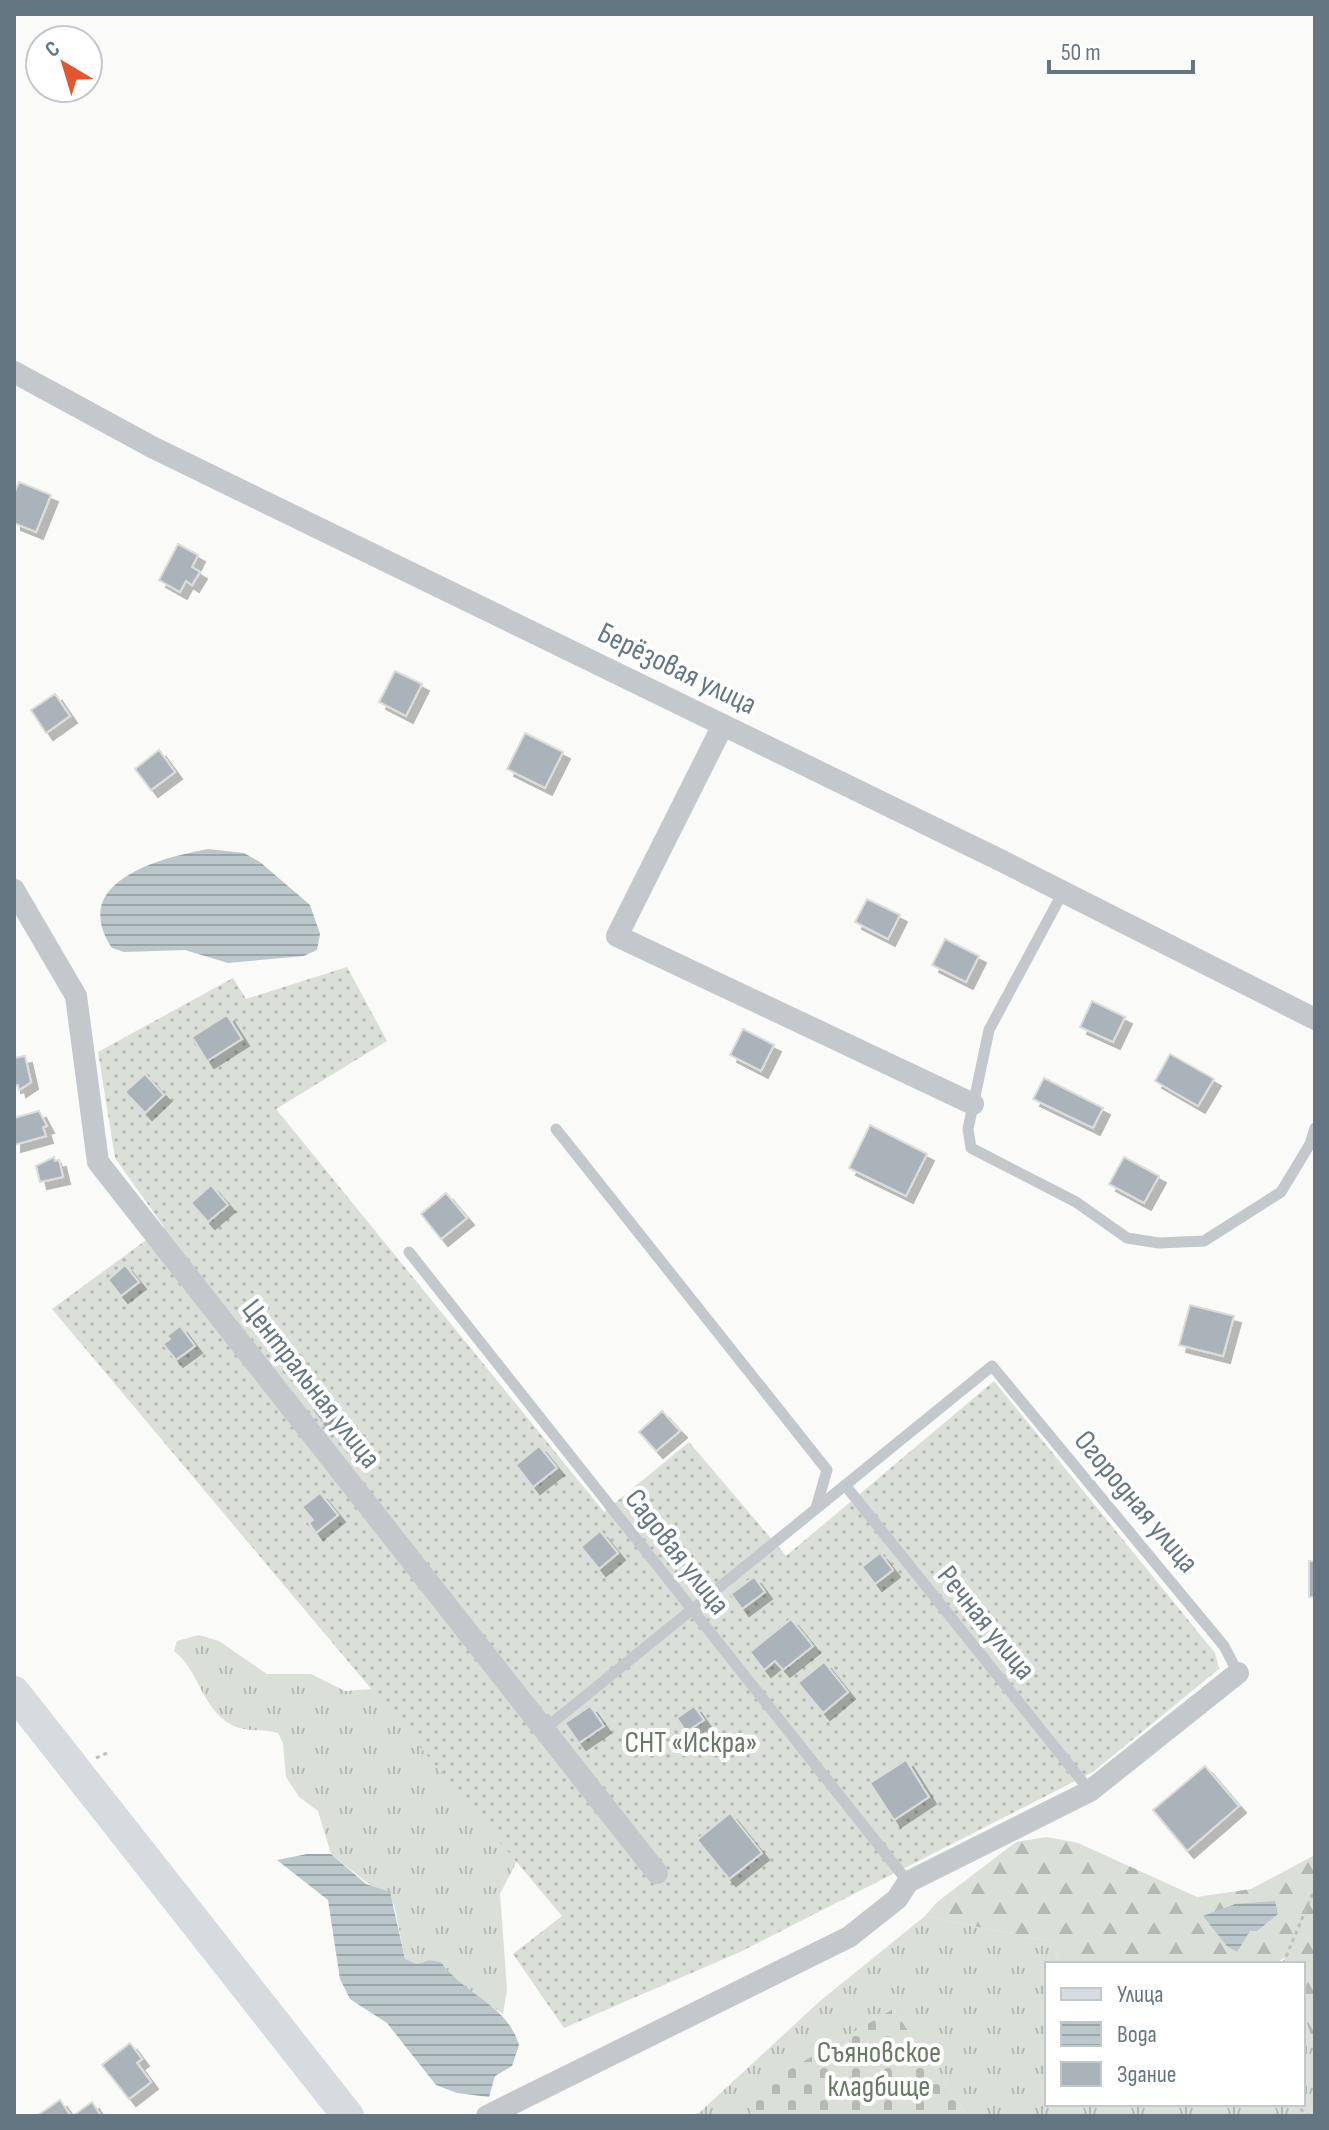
<svg xmlns="http://www.w3.org/2000/svg" width="1329" height="2130" viewBox="0 0 1329 2130" font-family="'Sofia Sans Condensed',sans-serif">
  <style>
    .grass { fill: url(#grass-tufts) }
    .forest { fill: url(#forest-firs) }
    .cemetery { fill: url(#cemetery-stones) }
    .garden { fill: url(#garden-dots) }
    .water { fill: url(#water-rules) }
    .building { fill: #aab3b9; stroke: #dcdcda; stroke-width: 2; filter: url(#shadow) }
    .lines { fill: none; stroke-linecap: round; stroke-linejoin: round }
    .path { stroke: #bbbfc2; stroke-width: 3; stroke-dasharray: 4 4; stroke-linecap: butt }
    .lane { stroke: #c3c8cc; stroke-width: 11 }
    .street { stroke: #c3c8cc; stroke-width: 22 }
    .secondary { stroke: #d6dbdf; stroke-width: 32 }
    .labels { text-anchor: middle; dominant-baseline: central; stroke-width: 8; stroke-linejoin: round; paint-order: stroke }
    .street-label { font-size: 30px; fill: #657683; stroke: #fff }
    .park-label { font-size: 30px; fill: #687a64; stroke: #fff }
  </style>
  <defs>
    <pattern id="grass-tufts" width="24" height="20" patternUnits="userSpaceOnUse" patternTransform="scale(2)"><rect width="24" height="20" fill="#dadfd7"/><path d="M3 7l-1-3M5 7V3M7 7l1-3M15 17l-1-3M17 17v-4M19 17l1-3" fill="none" stroke="#b4b9b4"/></pattern>
    <pattern id="forest-firs" width="22" height="20" patternUnits="userSpaceOnUse" patternTransform="scale(2)"><rect width="22" height="20" fill="#dadfd7"/><path d="M5 1l3.5 6h-7zM16 11l3.5 6h-7z" fill="#b4b9b4"/></pattern>
    <pattern id="cemetery-stones" width="16" height="16" patternUnits="userSpaceOnUse" patternTransform="scale(2)"><rect width="16" height="16" fill="#dadfd7"/><path d="M2 7V4a2 2 0 0 1 4 0v3zM10 15v-3a2 2 0 0 1 4 0v3z" fill="#b4b9b4"/></pattern>
    <pattern id="garden-dots" width="8" height="8" patternUnits="userSpaceOnUse" patternTransform="scale(2)"><rect width="8" height="8" fill="#dadfd7"/><path d="M2 2h.1M6 6h.1" fill="none" stroke="#b4b9b4" stroke-width="1.8" stroke-linecap="round"/></pattern>
    <pattern id="water-rules" width="6" height="5" patternUnits="userSpaceOnUse" patternTransform="scale(2)"><rect width="6" height="5" fill="#bbc7cb"/><path d="M0 2.5h6" fill="none" stroke="#9ca6aa"/></pattern>
    <filter id="shadow"><feDropShadow dx="7" dy="7" stdDeviation="0" flood-color="#0004"/></filter>
  </defs>
  <rect width="100%" height="100%" fill="#fafaf8"/>
  <g class="grass">
    <path d="M199 1635 219 1641 267 1674H311L345 1691 372 1689 517 1861 500 1894 507 1989 503 2014 454 1980 441 1962 429 1960 417 1964 405 1959 394 1904 331 1854 318 1811 299 1797 286 1777 283 1743 278 1733C262 1728 245 1733 230 1724 201 1707 199 1670 174 1651L177 1641Z"/>
    <path d="M925 1916 1053 1942 1058 1964H1047V2104H1303V2012L1315 2047V2116H968L893 2009 749 2094 751 2116H686L699 2113 820 2001Z"/>
  </g>
  <path class="forest" d="M1047 1837 1078 1843 1197 1897 1251 1889 1315 1855V2047L1303 2012V1964H1287L1284 1958 1274 1964H1058L1053 1942 925 1916 936 1903 1016 1842Z"/>
  <path class="cemetery" d="M893 2009 968 2116H751L748 2094Z"/>
  <path class="garden" d="M347 967 387 1041 276 1109 604 1512 689 1442 786 1556 994 1381 1215 1653 1219 1669 1093 1772 740 1952 564 2028 513 1954 562 1916 52 1309 164 1227 115 1158 98 1052 233 978 246 999Z"/>
  <g class="water">
    <path d="M208 849 244 853 260 862 310 905 320 934 317 950 304 956 228 963 185 950 124 952 112 948C68 882 159 858 208 849Z"/>
    <path d="M307 1854H331L366 1884 390 1892 405 1959 417 1964 429 1960 441 1962C464 1995 507 2004 519 2045L512 2066 495 2076 489 2097 457 2093 436 2085 387 2023 350 1999 340 1979 328 1900 277 1860Z"/>
    <path d="M1275 1901 1278 1914 1257 1931H1250L1237 1952 1227 1946 1203 1916 1235 1904Z"/>
  </g>
  <g class="building">
    <path d="M19 482 51 495 36 532 14 523V494Z"/>
    <path d="M178 544 198 555 192 567 200 572 192 585 186 581 180 592 159 580Z"/>
    <path d="M395 671 422 684 406 716 379 702Z"/>
    <path d="M55 694 70 716 46 733 31 710Z"/>
    <path d="M525 733 563 752 545 788 507 769Z"/>
    <path d="M159 750 175 772 151 790 135 769Z"/>
    <path d="M867 899 900 915 888 939 855 922Z"/>
    <path d="M945 939 979 956 966 982 932 965Z"/>
    <path d="M1092 1001 1125 1017 1113 1042 1080 1027Z"/>
    <path d="M227 1015 242 1039 207 1061 192 1037Z"/>
    <path d="M743 1029 774 1045 761 1071 730 1055Z"/>
    <path d="M1170 1054 1214 1079 1198 1106 1155 1081Z"/>
    <path d="M25 1056 31 1082 19 1090 18 1085 14 1086V1058Z"/>
    <path d="M145 1074 164 1095 145 1113 125 1092Z"/>
    <path d="M1044 1078 1103 1108 1093 1128 1033 1099Z"/>
    <path d="M39 1111 47 1126 43 1127 46 1136 14 1145V1118Z"/>
    <path d="M870 1125 927 1154 906 1196 849 1168Z"/>
    <path d="M54 1157 55 1161 59 1160 63 1177 40 1182 36 1166Z"/>
    <path d="M1124 1157 1159 1176 1144 1203 1109 1184Z"/>
    <path d="M211 1185 228 1205 208 1222 191 1203Z"/>
    <path d="M446 1193 467 1218 441 1239 421 1214Z"/>
    <path d="M125 1265 139 1282 121 1296 108 1280Z"/>
    <path d="M1190 1305 1234 1316 1223 1356 1179 1345Z"/>
    <path d="M180 1326 195 1346 176 1360 163 1344 170 1339 167 1336Z"/>
    <path d="M324 1400 335 1413 322 1423 312 1410Z"/>
    <path d="M662 1411 680 1431 656 1451 639 1432Z"/>
    <path d="M539 1446 557 1468 533 1487 516 1465Z"/>
    <path d="M320 1493 338 1515 316 1533 309 1523 313 1520 302 1507Z"/>
    <path d="M600 1531 618 1553 599 1569 581 1547Z"/>
    <path d="M880 1553 893 1570 875 1584 862 1567Z"/>
    <rect x="1309" y="1561" width="6" height="36"/>
    <path d="M754 1577 765 1592 742 1609 731 1594Z"/>
    <path d="M791 1619 813 1646 783 1670 775 1661 764 1670 750 1652Z"/>
    <path d="M824 1662 848 1692 823 1713 798 1683Z"/>
    <path d="M590 1706 604 1726 579 1743 565 1723Z"/>
    <path d="M694 1706 704 1720 686 1732 677 1718Z"/>
    <path d="M906 1760 929 1797 894 1820 870 1783Z"/>
    <path d="M1205 1766 1239 1806 1187 1851 1153 1810Z"/>
    <path d="M730 1813 762 1853 729 1879 697 1840Z"/>
    <path d="M130 2043 142 2059 137 2063 151 2082 129 2099 102 2065Z"/>
    <path d="M60 2100 71 2116H38V2115Z"/>
    <path d="M92 2102 101 2116H75L74 2115Z"/>
  </g>
  <g class="lines">
    <g class="path">
      <path d="M96 1758 107 1753"/>
      <path d="M1283 1964 1315 1888"/>
      <path d="M1294 2104 1309 2116"/>
    </g>
    <g class="lane">
      <path d="M1063 892 989 1030 968 1129 971 1148 1076 1202 1127 1238 1159 1243 1204 1241 1281 1192 1310 1144 1315 1128"/>
      <path d="M556 1129 827 1470 816 1508"/>
      <path d="M409 1252 908 1882"/>
      <path d="M845 1485 1090 1791"/>
      <path d="M539 1717 552 1723 992 1366 1224 1646 1238 1673"/>
    </g>
    <g class="street">
      <path d="M14 372 152 447 1000 860 1315 1019"/>
      <path d="M723 725 617 936 973 1104"/>
      <path d="M14 890 76 996 98 1162 657 1873"/>
      <path d="M487 2116 849 1937 897 1899 908 1882 1090 1791 1238 1673"/>
    </g>
    <path class="secondary" d="M14 1692 348 2116"/>
  </g>
  <g class="labels">
    <g class="street-label">
      <text transform="translate(677 669) rotate(26)">Берёзовая улица</text>
      <text transform="translate(311 1384) rotate(52)">Центральная улица</text>
      <text transform="translate(1136 1502) rotate(50)">Огородная улица</text>
      <text transform="translate(677 1552) rotate(52)">Садовая улица</text>
      <text transform="translate(986 1623) rotate(51)">Речная улица</text>
    </g>
    <g class="park-label">
      <text x="691" y="1743">СНТ «Искра»</text>
      <text x="879" y="2053">Съяновское<tspan x="879" dy="34">кладбище</tspan></text>
    </g>
  </g>
  <rect width="1329" height="2130" fill="none" stroke="#657683" stroke-width="32"/>
  <rect x="1045" y="1962" width="260" height="144" fill="#ffffff" stroke="#c1c8cd" stroke-width="2"/>
  <rect x="1061" y="1988" width="40" height="12" fill="#d6dbdf" stroke="#c1c8cd" stroke-width="2"/>
  <text x="1117" y="2002" font-size="24" fill="#657683">Улица</text>
  <rect x="1061" y="2022" width="40" height="24" fill="url(#water-rules)" stroke="#c1c8cd" stroke-width="2"/>
  <text x="1117" y="2042" font-size="24" fill="#657683">Вода</text>
  <rect x="1061" y="2062" width="40" height="24" fill="#aab3b9" stroke="#c1c8cd" stroke-width="2"/>
  <text x="1117" y="2082" font-size="24" fill="#657683">Здание</text>
  <g transform="translate(64 64) rotate(322)"><circle r="38" fill="#ffffff" stroke="#c1c8cd" stroke-width="2"/>
  <path d="M0-6L14 30L0 20L-14 30Z" fill="#e4572e"/>
  <text y="-12" font-size="22" font-weight="bold" text-anchor="middle" fill="#657683">С</text>
  </g>
  <path d="M1049 60v12h144v-12" fill="none" stroke="#657683" stroke-width="4"/>
  <text x="1061" y="60" font-size="24" fill="#657683" stroke="#ffffff" stroke-width="6" paint-order="stroke">50 m</text>
</svg>
